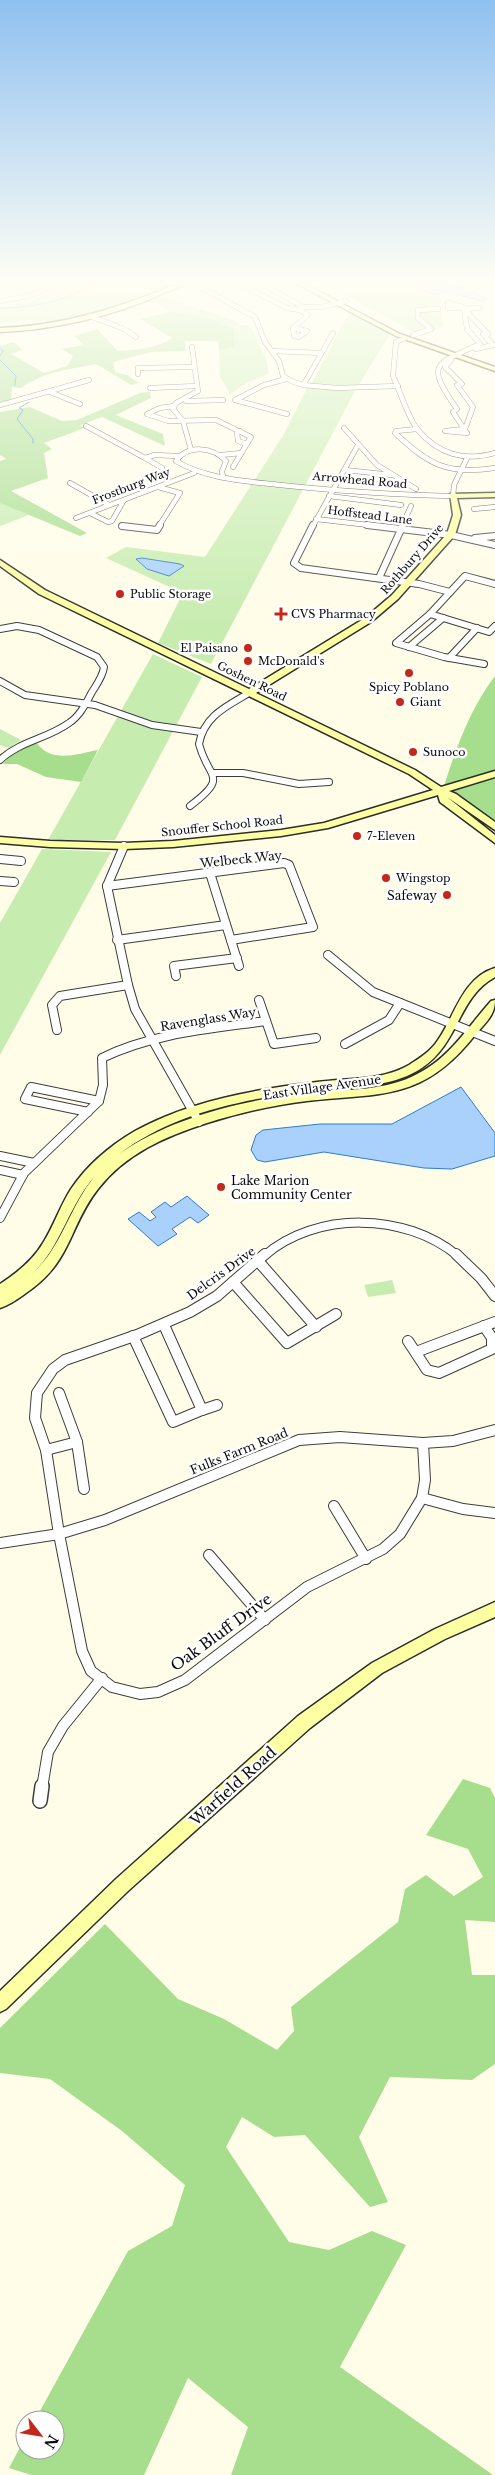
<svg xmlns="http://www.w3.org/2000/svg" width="495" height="2475" viewBox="0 0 495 2475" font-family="'Libre Baskerville',serif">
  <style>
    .green { fill: #c7ecb0 }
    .forest { fill: #a7de8e }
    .water { fill: #a9d1fb; stroke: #2b7cd7 }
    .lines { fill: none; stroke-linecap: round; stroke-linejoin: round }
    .stream { stroke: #2b7cd7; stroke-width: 1 }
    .street-far4-casing { stroke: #3e3e3e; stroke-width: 5.5 }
    .street-far3-casing { stroke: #3e3e3e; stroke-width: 8 }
    .street-far2-casing { stroke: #3e3e3e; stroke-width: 10 }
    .street-far1-casing { stroke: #3e3e3e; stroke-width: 12 }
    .street-casing { stroke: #3e3e3e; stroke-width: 16 }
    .secondary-casing { stroke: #2d2d2d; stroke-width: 3 }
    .street-far4 { stroke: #fff; stroke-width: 4.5 }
    .street-far3 { stroke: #fff; stroke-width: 6 }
    .street-far2 { stroke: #fff; stroke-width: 8 }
    .street-far1 { stroke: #fff; stroke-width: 10 }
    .street { stroke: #fff; stroke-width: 13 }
    .secondary { fill: #fdffa3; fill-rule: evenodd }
    .poi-dot { fill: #c4281a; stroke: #fff; stroke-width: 2 }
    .labels { text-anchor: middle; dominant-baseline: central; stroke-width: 5; stroke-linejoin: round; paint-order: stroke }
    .far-street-label { font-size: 11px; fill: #0b0b0b; stroke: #fff }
    .far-poi-label { font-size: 11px; fill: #0b0b0b; stroke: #fff; text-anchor: start }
    .street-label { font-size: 12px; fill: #0b0b0b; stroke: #fff }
    .poi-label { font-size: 12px; fill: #0b0b0b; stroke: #fff; text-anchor: end }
    .near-street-label { font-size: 15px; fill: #0b0b0b; stroke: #fff }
  </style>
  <rect width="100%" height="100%" fill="#fffde8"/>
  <g class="green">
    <path d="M84 280H179L139 300 53 323 28 320 0 323V305L32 302 34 299Z"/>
    <path d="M352 280H462L485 297 458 286 414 280 413 284 431 294H439L443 326 422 336 345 295 357 291 356 283Z"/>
    <path d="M159 296 234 320 240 325H250L266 359 269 374 248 382 230 394 220 376 219 350 234 347V328L221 324 215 319 170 312 163 306 148 301Z"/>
    <path d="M349 313 390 334 358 386 312 383Z"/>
    <path d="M307 388 355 391 211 664 158 643 183 593 106 558 126 547 205 557 284 434Z"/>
    <path d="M0 502 29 515 0 526Z"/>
    <path d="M153 654 202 677 115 840H48Z"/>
    <path d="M0 729 21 740 9 748 0 745Z"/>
    <path d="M42 849 111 852 0 1055V923Z"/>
    <path d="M392 1280 396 1293 368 1297 364 1285Z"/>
  </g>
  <g class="forest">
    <path d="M170 312 215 319 221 324 234 328V347L219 350 218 341H185L186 351 151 352 113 362 115 372 127 375 139 383 131 385 96 364C66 370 46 371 21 388L12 387 11 400 0 402V346L14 342 22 350 11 354 44 373 67 366 73 356 62 349 84 345 74 336 97 329 118 351C137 350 158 348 173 338L140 319Z"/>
    <path d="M150 392 151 398 116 415 163 434 165 446 102 417 80 425 85 428 44 443 52 449 44 453 48 478 11 491 87 533 80 536 0 503V461L6 459 0 455V412L30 407 62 421 77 420 140 393Z"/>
    <path d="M495 676V827L442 792C455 751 469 710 495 676Z"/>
    <path d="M36 742C51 764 76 754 98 750L81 782 46 777 17 764H3L12 753Z"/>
    <path d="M463 1779 490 1788 495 1798V1922L465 1920 472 1975H495V2064L472 2080 390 2077 359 2137 388 2202 370 2207 305 2135 274 2137 242 2117 226 2147 289 2242 329 2250 372 2231 406 2245 340 2367 493 2475H231L248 2427 188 2378 144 2475H31L9 2468 25 2438V2450H55V2420H35L128 2251 172 2226 185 2185 122 2131 50 2079 0 2073V2028L105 1924 178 1999 224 2019 277 2050 294 2031 291 2007 398 1922 405 1889 426 1875 454 1896 483 1877 468 1849 426 1835Z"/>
  </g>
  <g class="water">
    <path d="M414 280 458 286 487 299 482 301 446 292 434 295 413 284 411 281Z"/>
    <path d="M142 558 180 564 184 566 169 576 147 569 136 559Z"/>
    <path d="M461 1087 495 1133V1156L452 1169 424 1168 324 1152 265 1162 257 1160 251 1150 256 1135 263 1130 320 1124H392Z"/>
    <path d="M187 1196 209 1215 198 1223 190 1217 172 1229 177 1234 158 1246 128 1219 139 1212 150 1221 156 1217 151 1212 165 1202 171 1207Z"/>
  </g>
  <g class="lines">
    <g class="stream">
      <path d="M0 308C36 307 68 302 98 280"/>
      <path d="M0 348 3 351 0 356"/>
      <path d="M0 360 16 376 15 385"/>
      <path d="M29 402 19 408 23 410 17 419 33 439V443"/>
    </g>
    <defs>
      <g id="street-far4">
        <path d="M255 280 238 283 287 308 300 310 308 315 293 328"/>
        <path d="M255 280 303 307H322L346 301"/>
        <path d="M184 282 202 288 255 317 265 342 279 361 283 376 291 381 303 385 337 388 398 386"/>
        <path d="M0 301 28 296 72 280"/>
        <path d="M448 303 466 308H448Z"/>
        <path d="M466 308H479"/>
        <path d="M466 308 470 309"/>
        <path d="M464 309 467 329 480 344C434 365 425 363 457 409L453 412 464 429"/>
        <path d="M464 309 488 334H483L493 345 476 349"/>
        <path d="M89 316 122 328 136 337"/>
        <path d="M293 328 307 331 299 337 294 336Z"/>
        <path d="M413 335 431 329 418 318V310L438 309"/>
        <path d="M405 338 396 342 393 376C400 391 408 418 418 430 438 454 465 462 495 453"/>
        <path d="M272 351 321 353"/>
        <path d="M451 360 445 367 462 384 457 385 473 407 465 429"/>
        <path d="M138 374V368L193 367"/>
        <path d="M286 379 264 385 235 400 287 414"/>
        <path d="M304 384 333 333"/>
        <path d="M150 388 197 386"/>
        <path d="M50 392 80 404"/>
        <path d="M186 401 223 400"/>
        <path d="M0 405 89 380"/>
        <path d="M174 406 160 408 147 414 168 421 216 420 251 437 233 467"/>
        <path d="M86 426 145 458 155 455 178 456"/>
        <path d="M344 428 377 465 416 489"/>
        <path d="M417 429 396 431 395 433C429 465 447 475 495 468"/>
        <path d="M464 429 467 433 445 431Z"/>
        <path d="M240 431 237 433 238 441 247 444"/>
        <path d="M191 450 183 421 173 409 176 403 198 391 192 347"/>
        <path d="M221 455 241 453"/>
        <path d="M145 458 162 468"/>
        <path d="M345 470 392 475"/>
        <path d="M223 477 222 471 226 461C213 447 188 444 176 461 206 479 245 481 280 485 338 491 395 495 453 496L454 485 467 458"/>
        <path d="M70 483 109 505"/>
        <path d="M158 487 180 493 159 526"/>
        <path d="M329 496 401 505"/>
        <path d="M474 509 495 507"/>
        <path d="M90 513 108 522 112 521 124 500"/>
        <path d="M76 518 194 473"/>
        <path d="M316 519 377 526"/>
        <path d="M122 526H124"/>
        <path d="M313 526 358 445"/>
        <path d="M402 526 411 506"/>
      </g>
      <g id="street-far3">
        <path d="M313 525 294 563 301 568 419 584 450 592"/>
        <path d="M367 525 451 535 495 545"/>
        <path d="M122 526 157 530 160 525"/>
        <path d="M475 538 495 536"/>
        <path d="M379 578 403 525"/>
        <path d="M430 614 489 632 495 626"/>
        <path d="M0 629 17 626 39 630 97 657 104 667C103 676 97 684 92 692 86 703 80 716 69 723 47 739 20 741 0 760"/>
        <path d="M409 647 443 618"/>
        <path d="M449 658 477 628"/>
        <path d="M484 664 444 657 396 643 430 614 465 576 495 584"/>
        <path d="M0 681 25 695 95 705 152 725 201 732"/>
        <path d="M214 773H243L299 784 329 782"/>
        <path d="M190 806C230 776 208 779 199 744 204 716 227 706 249 693"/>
      </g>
      <g id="street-far2">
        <path d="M124 846 107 886 128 985 135 1009 199 1122"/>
        <path d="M0 859 21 861"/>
        <path d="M210 873 239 966"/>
        <path d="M0 881 14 882"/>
        <path d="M107 886 284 863 289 865 313 927 231 940"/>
        <path d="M117 940 226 925"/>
        <path d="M328 955 373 992 495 1041"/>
        <path d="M176 976 174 966 237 958"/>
        <path d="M259 1000 274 1044 316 1038"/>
        <path d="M57 1030 52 1005 60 996 128 985"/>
        <path d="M345 1044 389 1020 400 1003"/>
        <path d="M88 1112 25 1099 31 1087 99 1101"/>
        <path d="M0 1156 34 1163"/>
        <path d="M0 1170 23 1175"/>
        <path d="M0 1218 24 1173 99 1101 103 1085 102 1058C153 1033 210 1029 266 1021"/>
        <path d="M264 1256C316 1211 405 1212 458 1256"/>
      </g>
      <g id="street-far1">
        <path d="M265 1254 217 1296 190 1312 137 1335 65 1360 53 1369 37 1393 35 1418 46 1450 59 1534 82 1651 91 1671 112 1687 140 1694 158 1692 185 1680 307 1587 383 1549 400 1534 422 1498 425 1480 423 1443"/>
        <path d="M456 1254 481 1278 495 1296"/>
        <path d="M259 1262 316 1327"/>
        <path d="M233 1282 287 1343 336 1314"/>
        <path d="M133 1336 173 1422 202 1410 164 1325"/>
        <path d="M408 1341 427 1370 439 1373 492 1349V1338L484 1326"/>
        <path d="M416 1352 495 1322"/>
        <path d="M59 1393 77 1442 84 1489"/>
        <path d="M202 1410 217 1405"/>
        <path d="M46 1450 77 1442"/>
        <path d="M422 1498 463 1509 495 1513"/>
        <path d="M334 1506 366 1559"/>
        <path d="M0 1543 59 1534 105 1520 299 1440 340 1437 423 1443 453 1441 495 1430"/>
        <path d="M209 1555 265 1620"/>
        <path d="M42 1788 48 1752 63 1726 102 1678"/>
      </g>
      <path id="street" d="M40 1801 42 1786"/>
      <g id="secondary">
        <path d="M185 280H192C184 286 173 289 164 293 115 316 54 330 0 332V328C65 326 126 306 185 280Z"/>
        <path d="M290 280H297L400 334 495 367V371L396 336Z"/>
        <path d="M495 493V497L457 498 461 515 455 535 398 599 371 622 256 693 415 770 441 787 495 771V777L449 791 456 794 495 822V830L447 797 495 835V843L440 802 438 795 328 828 281 836 173 847 124 849 50 847 0 843V837L50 841 124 843 173 841 281 830 324 823 433 790 409 774 39 594 0 566V560L45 590 249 689 365 618 392 595 447 534 453 515 450 494Z"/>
        <path d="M495 968V977C453 1000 461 1053 407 1076 378 1088 347 1087 317 1090 249 1098 173 1112 118 1155 168 1118 247 1099 308 1093 344 1089 386 1092 419 1073 450 1057 468 1027 491 1001L495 1000C495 1016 485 1023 475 1035 423 1101 382 1093 307 1101 273 1105 239 1113 207 1123 166 1136 125 1154 98 1189 68 1227 73 1261 26 1293 18 1299 9 1305 0 1308V1284C17 1273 33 1260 43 1243 54 1226 60 1206 71 1189 87 1165 111 1145 135 1131 189 1101 256 1089 317 1082 348 1078 381 1081 409 1065 420 1058 431 1051 438 1040 455 1016 462 978 495 968ZM95 1176C69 1207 62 1248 31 1275 61 1248 68 1206 95 1176Z"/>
        <path d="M495 1602V1617L445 1639 382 1673 310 1728 128 1891 6 2009 0 2012V1991L116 1879 298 1716 372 1663 435 1629Z"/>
      </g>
    </defs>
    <use href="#street-far4" class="street-far4-casing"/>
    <use href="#street-far3" class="street-far3-casing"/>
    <use href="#street-far2" class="street-far2-casing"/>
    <use href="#street-far1" class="street-far1-casing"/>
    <use href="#street" class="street-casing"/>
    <use href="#secondary" class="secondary-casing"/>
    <use href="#street-far4" class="street-far4"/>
    <use href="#street-far3" class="street-far3"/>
    <use href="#street-far2" class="street-far2"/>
    <use href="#street-far1" class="street-far1"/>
    <use href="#street" class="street"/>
    <use href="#secondary" class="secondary"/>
  </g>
  <linearGradient id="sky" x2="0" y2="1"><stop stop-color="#8fc0f0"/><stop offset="0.45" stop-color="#fffef5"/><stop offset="1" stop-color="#fffef5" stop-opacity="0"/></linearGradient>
  <rect width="495" height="626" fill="url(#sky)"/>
  <g class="poi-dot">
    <circle cx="120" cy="594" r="5"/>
    <path d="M278.5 606.5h5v5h5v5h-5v5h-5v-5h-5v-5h5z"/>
    <circle cx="248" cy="648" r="5"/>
    <circle cx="248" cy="661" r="5"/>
    <circle cx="409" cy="673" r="5"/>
    <circle cx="400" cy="702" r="5"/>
    <circle cx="413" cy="752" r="5"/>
    <circle cx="357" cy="836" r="5"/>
    <circle cx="386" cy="878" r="5"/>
    <circle cx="447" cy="895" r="5"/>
    <circle cx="221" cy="1187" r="5"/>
  </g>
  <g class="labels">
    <g class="far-street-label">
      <text transform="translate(360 480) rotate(5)">Arrowhead Road</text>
      <text transform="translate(131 486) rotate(-21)">Frostburg Way</text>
      <text transform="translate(370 515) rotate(7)">Hoffstead Lane</text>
      <text transform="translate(412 559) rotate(-49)">Rothbury Drive</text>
      <text transform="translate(252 681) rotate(26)">Goshen Road</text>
      <text transform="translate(222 826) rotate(-6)">Snouffer School Road</text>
    </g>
    <g class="far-poi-label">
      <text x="130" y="594">Public Storage</text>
      <text x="291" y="614">CVS Pharmacy</text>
      <text x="238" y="648" text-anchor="end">El Paisano</text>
      <text x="258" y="661">McDonald's</text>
      <text x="409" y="687" text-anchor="middle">Spicy Poblano</text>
      <text x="410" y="702">Giant</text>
      <text x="423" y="752">Sunoco</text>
      <text x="367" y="836">7-Eleven</text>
      <text x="396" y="878">Wingstop</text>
    </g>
    <g class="street-label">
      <text transform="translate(241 859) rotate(-6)">Welbeck Way</text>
      <text transform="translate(208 1019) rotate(-9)">Ravenglass Way</text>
      <text transform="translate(322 1087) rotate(-8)">East Village Avenue</text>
      <text transform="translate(221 1273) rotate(-36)">Delcris Drive</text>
      <text transform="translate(239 1451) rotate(-22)">Fulks Farm Road</text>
    </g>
    <g class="poi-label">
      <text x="437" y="895">Safeway</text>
      <text x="231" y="1180" text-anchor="start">Lake Marion<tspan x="231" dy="14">Community Center</tspan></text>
    </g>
    <g class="near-street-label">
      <text transform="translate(221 1632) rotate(-36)">Oak Bluff Drive</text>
      <text transform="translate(233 1786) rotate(-42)">Warfield Road</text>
    </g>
  </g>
  <g transform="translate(40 2435) rotate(121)"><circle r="24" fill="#ffffff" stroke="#9d9d9d"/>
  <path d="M0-4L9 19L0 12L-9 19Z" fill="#c4281a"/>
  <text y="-8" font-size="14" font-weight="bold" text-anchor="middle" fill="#0b0b0b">N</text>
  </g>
</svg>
